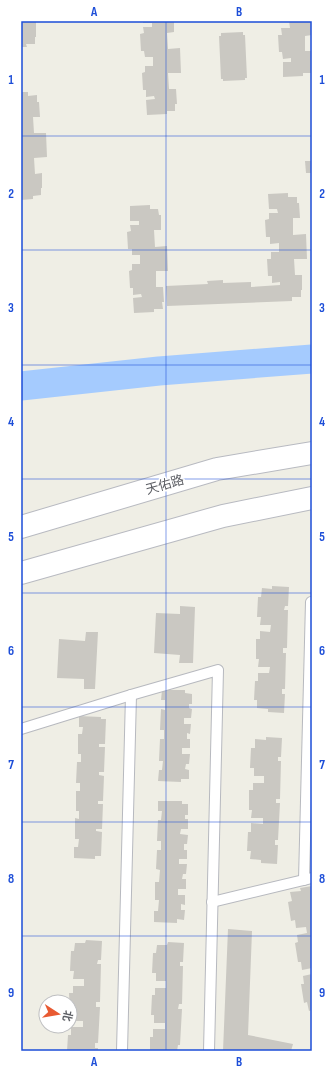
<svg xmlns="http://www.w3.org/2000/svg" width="333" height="1072" viewBox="0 0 333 1072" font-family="'Sofia Sans Condensed','Noto Sans SC',sans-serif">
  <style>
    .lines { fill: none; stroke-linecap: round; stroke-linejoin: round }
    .river { stroke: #a5cbfe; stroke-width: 29 }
    .building { fill: #cac8c2 }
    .service-casing { stroke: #b7b9bf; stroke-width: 12 }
    .secondary-casing { stroke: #b8bac1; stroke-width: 24 }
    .service { stroke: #fff; stroke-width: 10 }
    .secondary { stroke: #fff; stroke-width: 22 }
    .grid { fill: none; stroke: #1d4ed8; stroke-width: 1; stroke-opacity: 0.55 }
    .labels { text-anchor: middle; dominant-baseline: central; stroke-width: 3; stroke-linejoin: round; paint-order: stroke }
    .street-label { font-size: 13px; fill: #5d5f65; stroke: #fff }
    .neatline { fill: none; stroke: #1d4ed8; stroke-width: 1.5 }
    .grid-label { font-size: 13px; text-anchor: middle; font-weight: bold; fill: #1d4ed8 }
  </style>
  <rect width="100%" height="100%" fill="#efeee5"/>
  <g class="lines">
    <path class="river" d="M21 386 159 371 312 359"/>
  </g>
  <g class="building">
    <path d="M21 21 36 22V37H35V44H26L27 47H21Z"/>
    <path d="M143 21H174V32L167 33 168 49 180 48 181 73H168L169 89H176L177 104H175V111H167V114L147 115 146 100 155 99 154 96 146 97V90H143L142 73 145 72V66H153V57H145L144 51H141L140 34 144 33 143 27H152V23H143Z"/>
    <path d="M289 21H312V35L305 36V51H312V73H303V76L283 77V62H291V58L283 59 282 52H279L278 35H282L281 28H290Z"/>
    <path d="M243 32V35H245L247 78H245V80L223 81V79H221L219 36H221V33Z"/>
    <path d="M21 92H28V96L37 95V102H39L40 117H33L34 133H46L47 157 34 158 35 174 42 173V188H41V195L33 196V199L21 200Z"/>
    <path d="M305 161H312V173H306Z"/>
    <path d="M288 193V197H297V203H299L300 218H293V235L306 234 307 259H294L295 275H302V290H301V297H292V301L167 306 166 286 208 284 207 281 223 280V283L251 282V287L280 285V282L272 283V276H268L267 259H271V252H279V243L270 244V237H266L265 220 269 219V213H278L277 209H269L268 194Z"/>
    <path d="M150 205V209H158L159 215H161V230H154L155 247 167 246 168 271H156V287H163L164 302H162L163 309H154V312L134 313 133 298 142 297 141 294 133 295V288H130L129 271 132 270V264H140V255H132V249H128L127 232 131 231 130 225H139V221H130V206Z"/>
    <path d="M272 586 289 587 288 606H285L284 610H288L287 648H283V653H286L285 689H282V694H285L284 713 268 712V709L257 708V700H254L255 681H258V673H269L270 667H258L259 659H256V639H260V631L270 632 271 625H260L261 617H257L258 597H261L262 588 272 589Z"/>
    <path d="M180 606 195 607 193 663H179L180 655 154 653 156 613 180 614Z"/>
    <path d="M86 632H98L95 689H84V679L57 678 59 639 85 641Z"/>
    <path d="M162 690H185V693L192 694V704H189V708L192 709 191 718H184V724H191L190 734 187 733V739H190V748H182V754H190L189 764H186L185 769 189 770V779H181V782L158 781 159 770H162L163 761H159L160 739H164V730H160L161 709 165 710V700H161Z"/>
    <path d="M79 716 101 717V719H106L105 744H99V747H105L104 772H99V775L104 776 103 801H98V804H103L102 829H96V831L102 832 101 856H95V859L74 858V847H78L79 839H75V818L79 819V811H76V791H80V783H76L77 762H81V754H78V734H82L83 727H79Z"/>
    <path d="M266 737 282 738 281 757H278V761H281L280 799H276V803H280L278 840H275V845H278L277 864 261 863V860L250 859 251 851H247L248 832H251V823L263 824V818H251L252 810H249V790H253V783H264V776H254V768H250L251 748H255V739L266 740Z"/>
    <path d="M158 801H182V804H188V815H185V819H188V829H181L180 834 188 835 187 844H184V850H187V859H179V864H187L186 874H183L182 879H186V889H178V895H185V905L181 904V910H185L184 920 177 919V923L154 922V911H158L159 900H155V882H159L160 870 156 869 157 850H161V841H157L158 820H161L162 811H158Z"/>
    <path d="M312 886V968L302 970 301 962H298L295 943 298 942 297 935 307 933 306 927 296 928 295 920 291 921 288 902 292 901 290 892 301 891 300 888Z"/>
    <path d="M228 929 252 931 248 1035 293 1044 291 1051H223Z"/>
    <path d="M86 940 102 941 101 960H98L97 964H101L100 1002H96V1007H100L98 1043H95V1048H98V1051H67L68 1035H71V1027H83V1021H71L72 1013H70L69 993H73V986H84V979H73L74 971H70L71 951H74L75 943H85Z"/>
    <path d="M168 942 184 943 183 962H180V966H183L182 1004H179L178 1009H182L180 1045H178L177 1051H150V1037H153V1029H165V1023H154V1015H151L152 995H155V988H166V981H156V973H152L153 953H156L157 945H167Z"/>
    <path d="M312 974V1010L309 1011 307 1002 304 1003 301 984H304L303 976Z"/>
  </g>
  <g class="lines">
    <defs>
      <g id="service">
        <path d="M21 729 131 695 218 670 209 1051"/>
        <path d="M304 880 311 602"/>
        <path d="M212 902 312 878"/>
        <path d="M122 1051 131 695"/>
      </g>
      <g id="secondary">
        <path d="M21 527 217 469 312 453"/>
        <path d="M21 573 223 516 312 498"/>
      </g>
    </defs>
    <use href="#service" class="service-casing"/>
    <use href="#secondary" class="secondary-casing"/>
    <use href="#service" class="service"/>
    <use href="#secondary" class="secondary"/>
  </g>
  <path class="grid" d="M166 21V1051M21 136H312M21 250H312M21 365H312M21 479H312M21 593H312M21 707H312M21 822H312M21 936H312"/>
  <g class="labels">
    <g class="street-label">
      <text transform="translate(165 485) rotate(-16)">天佑路</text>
    </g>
  </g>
  <rect width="333" height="1072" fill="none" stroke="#ffffff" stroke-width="44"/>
  <g transform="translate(58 1014) rotate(102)"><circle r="19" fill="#ffffff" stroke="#bebfc1"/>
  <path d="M0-3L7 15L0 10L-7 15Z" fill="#e85a32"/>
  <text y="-6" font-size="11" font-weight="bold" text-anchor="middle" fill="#5d5f65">北</text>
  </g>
  <rect x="22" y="22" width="289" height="1028" class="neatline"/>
  <g class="grid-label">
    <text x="94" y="16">A</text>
    <text x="239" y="16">B</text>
    <text x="11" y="84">1</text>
    <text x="322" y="84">1</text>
    <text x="11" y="198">2</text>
    <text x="322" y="198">2</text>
    <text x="11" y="312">3</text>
    <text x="322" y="312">3</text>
    <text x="11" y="426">4</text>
    <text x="322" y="426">4</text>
    <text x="11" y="541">5</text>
    <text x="322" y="541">5</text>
    <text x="11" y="655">6</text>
    <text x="322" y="655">6</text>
    <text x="11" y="769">7</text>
    <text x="322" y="769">7</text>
    <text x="11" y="883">8</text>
    <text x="322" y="883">8</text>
    <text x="11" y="997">9</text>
    <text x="322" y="997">9</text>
    <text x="94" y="1066">A</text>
    <text x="239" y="1066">B</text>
  </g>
</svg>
